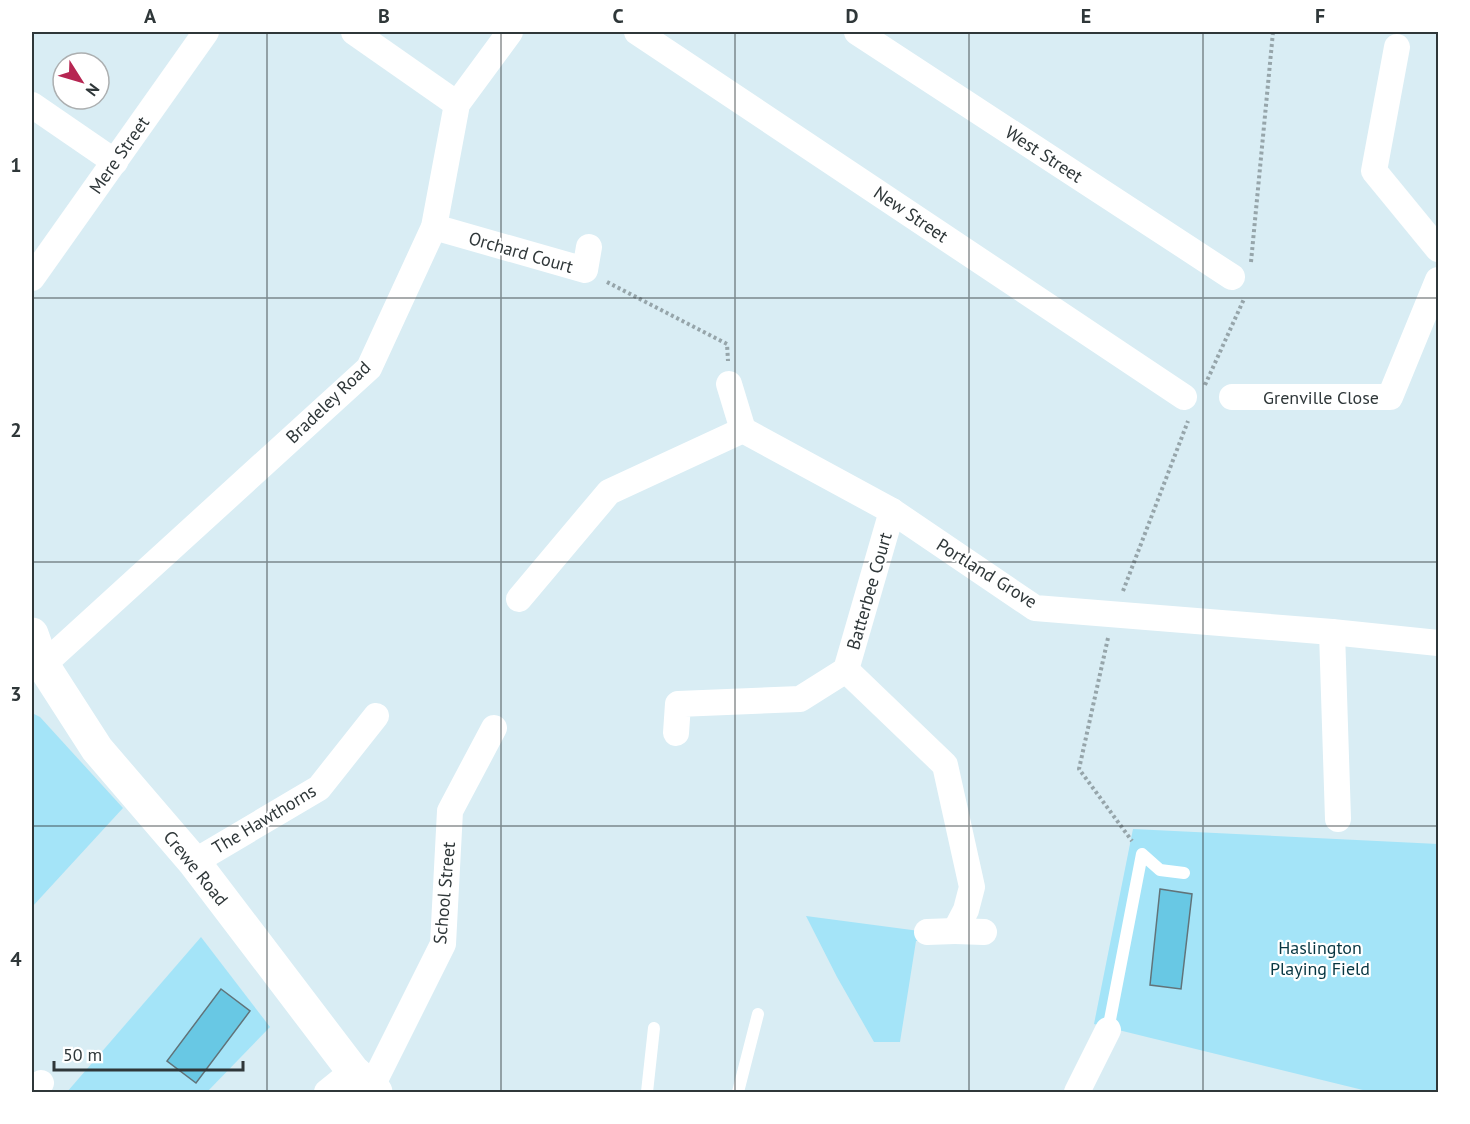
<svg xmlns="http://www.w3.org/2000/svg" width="1470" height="1124" viewBox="0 0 1470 1124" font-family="'PT Sans',sans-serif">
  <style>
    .green { fill: #a4e4f8 }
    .building { fill: #68c8e4; stroke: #617379; stroke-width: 1.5 }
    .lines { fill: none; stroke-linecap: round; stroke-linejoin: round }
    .path { stroke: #96a5aa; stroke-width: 4; stroke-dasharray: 3 3; stroke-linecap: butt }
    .lane { stroke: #fff; stroke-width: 12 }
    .street { stroke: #fff; stroke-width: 26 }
    .secondary { stroke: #fff; stroke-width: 33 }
    .grid { fill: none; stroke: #2f3739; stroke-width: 1.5; stroke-opacity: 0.55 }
    .labels { text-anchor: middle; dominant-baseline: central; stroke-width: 4.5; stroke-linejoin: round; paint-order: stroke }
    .street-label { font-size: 18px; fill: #2f3739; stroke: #fff }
    .park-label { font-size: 18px; fill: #073642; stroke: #fff }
    .neatline { fill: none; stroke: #2f3739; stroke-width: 2 }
    .grid-label { font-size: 20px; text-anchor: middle; font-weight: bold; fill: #2f3739 }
  </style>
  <rect width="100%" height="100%" fill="#d9edf4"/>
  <g class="green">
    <path d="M32 713 40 717 123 808 32 907Z"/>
    <path d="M1133 829 1438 844V1090L1419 1092H1371L1094 1024Z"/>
    <path d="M806 916 927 932 926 941H916L900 1042H874L837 977Z"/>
    <path d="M201 937 270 1027 207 1092H67Z"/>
  </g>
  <g class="building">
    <path d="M1160 889 1192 894 1181 989 1150 985Z"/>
    <path d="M221 989 250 1011 196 1083 167 1061Z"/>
  </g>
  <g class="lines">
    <g class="path">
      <path d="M1251 262 1273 32"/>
      <path d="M607 282 727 344 728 361"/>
      <path d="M1205 385 1244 299"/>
      <path d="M1123 591 1188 421"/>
      <path d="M1108 638 1079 769 1132 841"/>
    </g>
    <g class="lane">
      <path d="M1108 1030 1142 854 1160 870 1184 873"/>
      <path d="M647 1092 654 1028"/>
      <path d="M738 1092 758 1014"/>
    </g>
    <g class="street">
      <path d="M354 32 457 104"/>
      <path d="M637 32 1184 397"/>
      <path d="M857 32 1232 277"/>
      <path d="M1397 47 1374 171 1438 249"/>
      <path d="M32 105 115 162"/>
      <path d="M434 227 585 270 589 247"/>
      <path d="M32 278 206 32"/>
      <path d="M729 384 743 430"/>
      <path d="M1232 397H1390L1438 280"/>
      <path d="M892 511 846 670 945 765 972 887 966 910 955 931 984 932"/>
      <path d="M519 599 609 492 743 430 892 511 1035 608 1332 632 1438 643"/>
      <path d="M1332 632 1338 819"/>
      <path d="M32 666 43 665 369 368 434 227 457 104 510 32"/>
      <path d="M676 733 678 704 800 699 846 670"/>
      <path d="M194 862 319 788 376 716"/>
      <path d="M927 932 955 931"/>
      <path d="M32 1088 41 1083"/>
      <path d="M371 1088 443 944 450 811 494 728"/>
      <path d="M327 1092 353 1071"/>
      <path d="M1077 1092 1108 1030"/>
    </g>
    <path class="secondary" d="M32 634 43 665 97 749 194 862 353 1071 376 1092"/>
  </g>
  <path class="grid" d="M267 32V1092M501 32V1092M735 32V1092M969 32V1092M1203 32V1092M32 298H1438M32 562H1438M32 826H1438"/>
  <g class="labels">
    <g class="street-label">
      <text transform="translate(1044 154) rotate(33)">West Street</text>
      <text transform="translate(119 155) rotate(-55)">Mere Street</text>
      <text transform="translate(911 214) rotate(34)">New Street</text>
      <text transform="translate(521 252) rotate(16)">Orchard Court</text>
      <text x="1321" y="397">Grenville Close</text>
      <text transform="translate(328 402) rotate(-44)">Bradeley Road</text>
      <text transform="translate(987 573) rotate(32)">Portland Grove</text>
      <text transform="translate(869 591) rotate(-74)">Batterbee Court</text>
      <text transform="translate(264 819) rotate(-31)">The Hawthorns</text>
      <text transform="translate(196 868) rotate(51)">Crewe Road</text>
      <text transform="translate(444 893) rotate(-85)">School Street</text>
    </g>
    <g class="park-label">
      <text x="1320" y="947">Haslington<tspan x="1320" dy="21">Playing Field</tspan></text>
    </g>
  </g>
  <rect width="1470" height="1124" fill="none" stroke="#ffffff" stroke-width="66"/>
  <g transform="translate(81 81) rotate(127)"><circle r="28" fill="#ffffff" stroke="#acafb0" stroke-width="1.5"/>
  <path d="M0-4.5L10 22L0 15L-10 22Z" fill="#b62652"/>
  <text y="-9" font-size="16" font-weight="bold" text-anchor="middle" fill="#2f3739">N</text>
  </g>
  <path d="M54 1061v9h189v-9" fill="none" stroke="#2f3739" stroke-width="3"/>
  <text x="63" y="1061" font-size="18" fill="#2f3739" stroke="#ffffff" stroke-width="4.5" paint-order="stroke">50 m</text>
  <rect x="33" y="33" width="1404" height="1058" class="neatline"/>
  <g class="grid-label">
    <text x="150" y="23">A</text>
    <text x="384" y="23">B</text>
    <text x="618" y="23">C</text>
    <text x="852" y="23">D</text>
    <text x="1086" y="23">E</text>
    <text x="1320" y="23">F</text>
    <text x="16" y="172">1</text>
    <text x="16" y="437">2</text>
    <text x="16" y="701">3</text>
    <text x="16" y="966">4</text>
  </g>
</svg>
